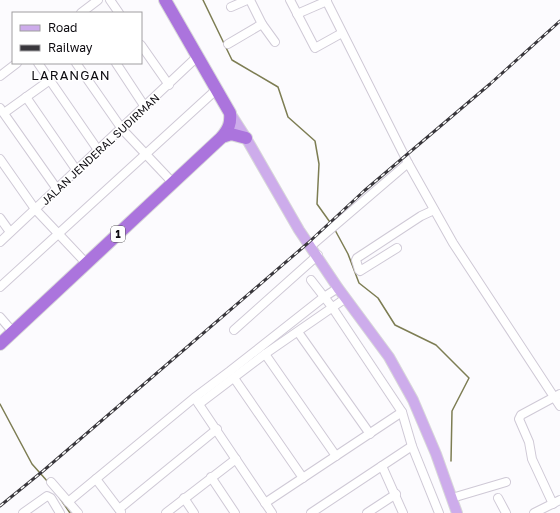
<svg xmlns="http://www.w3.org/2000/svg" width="560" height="513" viewBox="0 0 560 513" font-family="'Golos Text',sans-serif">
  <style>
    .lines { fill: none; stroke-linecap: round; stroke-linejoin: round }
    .stream { stroke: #7d7d53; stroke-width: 1.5 }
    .minor-casing { stroke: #cfc9d6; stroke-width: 10 }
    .major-casing { stroke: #d8d8d9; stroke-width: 12 }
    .highway-casing { stroke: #d8d8d9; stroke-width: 14 }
    .minor { stroke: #fff; stroke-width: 8 }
    .major { stroke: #cdaceb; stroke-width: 10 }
    .highway { stroke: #ab74dd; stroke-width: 12 }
    .rail-casing { stroke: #39373c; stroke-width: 3 }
    .rail { stroke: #fff; stroke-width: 1.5; stroke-dasharray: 4.5; stroke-linecap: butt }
    .labels { text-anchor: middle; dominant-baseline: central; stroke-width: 3; stroke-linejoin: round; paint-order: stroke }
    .shield { fill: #fff; stroke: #565558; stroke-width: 1 }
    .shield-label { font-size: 10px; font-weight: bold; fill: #0e0c11 }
    .street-label { font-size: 11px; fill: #0e0c11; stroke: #fff }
    .quarter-label { font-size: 13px; letter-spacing: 1px; fill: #0e0c11; stroke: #fff }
  </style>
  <rect width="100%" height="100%" fill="#fcfbfe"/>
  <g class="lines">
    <g class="stream">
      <path d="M203 0 232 60 278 87 288 117 315 141 319 164 317 204 332 225"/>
      <path d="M335 230 348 254 359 283 378 298 395 325 436 345 469 378 452 411 451 461"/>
      <path d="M0 404 32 464 48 482"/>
      <path d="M59 497 70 513"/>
    </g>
    <defs>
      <g id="minor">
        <path d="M110 0 119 13"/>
        <path d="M250 0 262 24 275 42"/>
        <path d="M290 0 315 48 342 33"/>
        <path d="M326 0 408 163 453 243 560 406"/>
        <path d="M231 7 247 0"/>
        <path d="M81 13 98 0"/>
        <path d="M297 14 327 1"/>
        <path d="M228 44 262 24"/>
        <path d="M141 45 169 85"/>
        <path d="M38 63 98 150"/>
        <path d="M76 63 122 129 173 183"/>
        <path d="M116 63 145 107"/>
        <path d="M0 76 17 63"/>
        <path d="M26 97 77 171"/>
        <path d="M0 108 57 189"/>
        <path d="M4 113 50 80"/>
        <path d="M0 159 35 209 86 263"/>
        <path d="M0 218 10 232"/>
        <path d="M0 242 198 56"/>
        <path d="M311 246 408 163"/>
        <path d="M397 248 360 271 359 270 356 260 357 258 421 216 434 210"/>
        <path d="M311 280 332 307 402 412 412 446 439 513"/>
        <path d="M0 287 217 89"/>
        <path d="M0 317 13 332"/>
        <path d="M234 330 318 255"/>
        <path d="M298 332 370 434"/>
        <path d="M265 354 336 456"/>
        <path d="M234 378 303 478"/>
        <path d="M196 400 272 513"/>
        <path d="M199 404 265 354 346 298"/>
        <path d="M382 466 403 513"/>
        <path d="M211 477 235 513"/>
        <path d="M96 479 121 512"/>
        <path d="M51 482 78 513"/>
        <path d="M184 498 194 513"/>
        <path d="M452 498 506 482"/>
        <path d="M498 498 506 513"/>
        <path d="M68 502 194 398 230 371 324 297 338 288"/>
        <path d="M265 503 402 412"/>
        <path d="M553 504 532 459 529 442 519 419 521 415 560 394"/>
        <path d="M119 509 217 429"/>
        <path d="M23 513 47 496 51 498 60 513"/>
        <path d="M166 513 236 459"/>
        <path d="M311 513 412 446"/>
        <path d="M367 513 396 494"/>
        <path d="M534 513 560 500"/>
      </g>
      <path id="major" d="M230 113 246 138 299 230 338 288 389 357 413 400 436 454 457 513"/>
      <g id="highway">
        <path d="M165 0 230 113C231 123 229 128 222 137"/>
        <path d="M0 344 222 137 231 134 246 138"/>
      </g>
    </defs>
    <use href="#minor" class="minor-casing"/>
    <use href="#major" class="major-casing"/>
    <use href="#highway" class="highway-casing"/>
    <use href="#minor" class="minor"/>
    <use href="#major" class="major"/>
    <use href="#highway" class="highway"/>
    <defs>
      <path id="rail" d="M0 506 43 471 308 243 364 191 490 84 560 21"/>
    </defs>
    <use href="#rail" class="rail-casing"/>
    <use href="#rail" class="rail"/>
  </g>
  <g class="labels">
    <rect class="shield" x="111" y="226" width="14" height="16" rx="3"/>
    <g class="shield-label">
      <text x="118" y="234">1</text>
    </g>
    <g class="street-label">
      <text transform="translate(100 149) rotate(-43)">JALAN JENDERAL SUDIRMAN</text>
    </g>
    <g class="quarter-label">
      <text x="71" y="75">LARANGAN</text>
    </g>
  </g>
  <rect x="12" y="12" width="130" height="52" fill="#ffffff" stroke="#9f9ea0"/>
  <rect x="20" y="25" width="20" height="6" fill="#cdaceb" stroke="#9f9ea0"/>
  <text x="48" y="32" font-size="12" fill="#0e0c11">Road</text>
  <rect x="20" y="45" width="20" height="6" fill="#39373c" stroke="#9f9ea0"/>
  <text x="48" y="52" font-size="12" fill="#0e0c11">Railway</text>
</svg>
